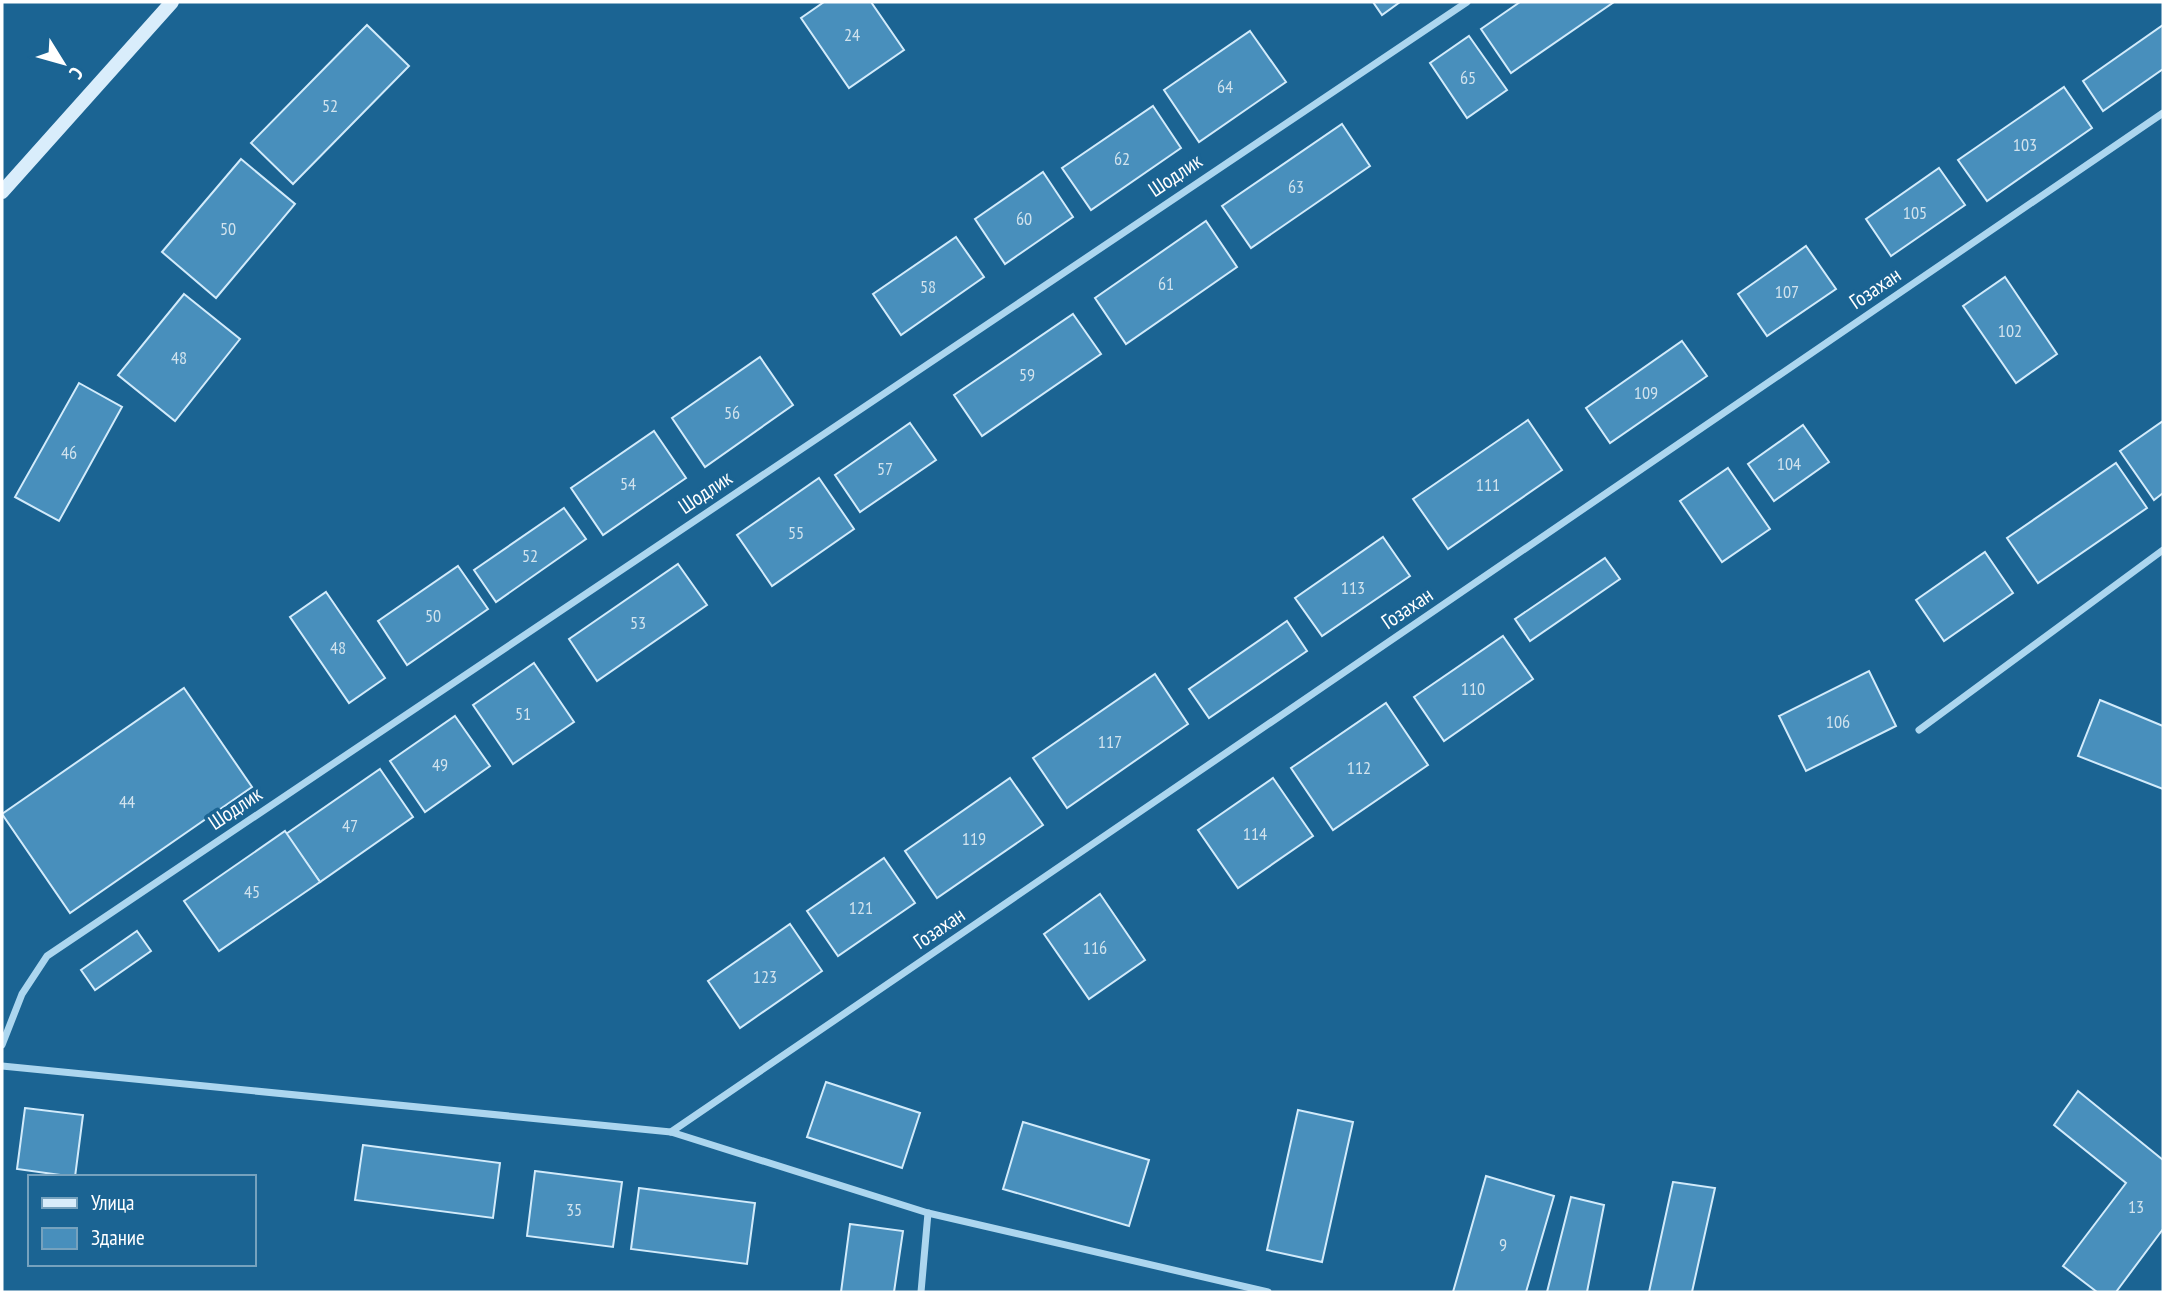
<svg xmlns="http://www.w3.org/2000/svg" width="2165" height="1294" viewBox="0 0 2165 1294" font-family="'PT Sans Narrow',sans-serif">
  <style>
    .building { fill: #488fbc; stroke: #d2ebfb; stroke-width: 2 }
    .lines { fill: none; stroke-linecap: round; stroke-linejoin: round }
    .street { stroke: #acd6ef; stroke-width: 7 }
    .secondary { stroke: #d9edfb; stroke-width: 14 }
    .labels { text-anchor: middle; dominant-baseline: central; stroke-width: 7; stroke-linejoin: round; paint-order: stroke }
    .number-label { font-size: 18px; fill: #d1e3ee }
    .street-label { font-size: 21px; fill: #fff; stroke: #1b6493 }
  </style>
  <rect width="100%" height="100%" fill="#1b6493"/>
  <g class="building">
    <path d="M824 2H871L904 50 849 88 801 18Z"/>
    <path d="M1373 2H1400L1382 15Z"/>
    <path d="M1520 2H1614L1511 73 1481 29Z"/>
    <path d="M367 25 409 66 293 184 251 143Z"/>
    <path d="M2163 25V69L2103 111 2083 81Z"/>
    <path d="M1250 31 1286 82 1199 142 1164 90Z"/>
    <path d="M1469 36 1507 90 1467 118 1430 63Z"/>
    <path d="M2064 87 2092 128 1987 201 1958 160Z"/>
    <path d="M1153 106 1181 148 1091 210 1062 168Z"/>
    <path d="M1342 124 1370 166 1251 248 1222 206Z"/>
    <path d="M241 159 295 204 216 298 162 252Z"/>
    <path d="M1939 168 1965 205 1891 256 1866 219Z"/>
    <path d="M1043 172 1073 217 1005 264 975 219Z"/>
    <path d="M1206 221 1237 267 1126 344 1095 298Z"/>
    <path d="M956 237 984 277 901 335 873 294Z"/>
    <path d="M1806 246 1836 289 1767 336 1738 294Z"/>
    <path d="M2005 277 2057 354 2016 383 1963 306Z"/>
    <path d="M184 294 240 339 175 421 118 375Z"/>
    <path d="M1073 314 1101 354 982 436 954 395Z"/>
    <path d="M1682 341 1707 376 1610 443 1586 408Z"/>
    <path d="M760 357 793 405 705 467 672 418Z"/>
    <path d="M79 383 122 407 59 521 15 497Z"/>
    <path d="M1528 420 1562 470 1448 549 1413 499Z"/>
    <path d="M2163 421V493L2154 500 2120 451Z"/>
    <path d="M910 423 936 460 860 512 835 475Z"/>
    <path d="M1803 425 1829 462 1774 501 1748 464Z"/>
    <path d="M654 431 686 478 603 535 571 488Z"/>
    <path d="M2116 463 2147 508 2038 583 2007 538Z"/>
    <path d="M1728 468 1770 529 1722 562 1680 501Z"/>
    <path d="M819 478 854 529 772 586 737 535Z"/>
    <path d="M564 508 586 539 496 602 474 570Z"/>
    <path d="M1383 537 1410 576 1322 636 1295 598Z"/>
    <path d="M1985 552 2013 593 1944 641 1916 600Z"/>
    <path d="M1605 558 1620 579 1530 641 1515 619Z"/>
    <path d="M678 564 707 605 597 681 569 639Z"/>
    <path d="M458 566 488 609 407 665 378 621Z"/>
    <path d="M326 592 385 678 349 703 290 617Z"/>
    <path d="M1287 621 1307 651 1209 718 1189 689Z"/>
    <path d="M1503 636 1533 679 1444 741 1414 697Z"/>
    <path d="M534 663 574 722 513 764 473 705Z"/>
    <path d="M1869 671 1896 726 1806 771 1779 716Z"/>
    <path d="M1155 674 1188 724 1067 808 1033 758Z"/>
    <path d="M184 688 252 787 70 913 2 814Z"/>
    <path d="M2100 700 2163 726V789L2078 756Z"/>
    <path d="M1386 703 1428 765 1333 830 1291 768Z"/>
    <path d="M455 716 490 766 425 812 390 761Z"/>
    <path d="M380 769 413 817 320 882 286 834Z"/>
    <path d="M1010 778 1043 825 937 898 905 851Z"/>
    <path d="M1273 778 1313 836 1238 888 1198 830Z"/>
    <path d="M285 831 320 882 219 951 184 901Z"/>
    <path d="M884 858 915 903 838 956 807 911Z"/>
    <path d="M1100 894 1145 960 1089 999 1044 934Z"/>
    <path d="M790 924 822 971 740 1028 708 981Z"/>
    <path d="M137 931 151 951 95 990 81 970Z"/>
    <path d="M826 1082 920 1113 902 1168 807 1137Z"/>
    <path d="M2078 1091 2163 1160V1229L2116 1292H2097L2063 1266 2126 1183 2054 1125Z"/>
    <path d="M25 1108 83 1115 75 1177 17 1169Z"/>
    <path d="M1298 1110 1353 1122 1322 1262 1267 1250Z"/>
    <path d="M1023 1122 1149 1160 1129 1226 1003 1189Z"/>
    <path d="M363 1145 500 1163 493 1218 355 1200Z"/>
    <path d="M535 1171 622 1182 613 1247 527 1236Z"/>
    <path d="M1486 1176 1554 1196 1526 1292H1453Z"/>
    <path d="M1673 1182 1715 1188 1692 1292H1649Z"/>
    <path d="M639 1188 755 1203 747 1264 631 1249Z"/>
    <path d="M1571 1197 1604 1205 1587 1292H1547Z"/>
    <path d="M850 1224 903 1231 894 1292H841Z"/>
  </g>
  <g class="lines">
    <g class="street">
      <path d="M1919 730 2163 550"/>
      <path d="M2 1045 22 994 47 956 1467 2"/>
      <path d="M2 1066 671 1132 928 1213 1268 1292"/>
      <path d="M671 1132 2163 113"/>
      <path d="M921 1292 928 1213"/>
    </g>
    <path class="secondary" d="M2 192 172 2"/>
  </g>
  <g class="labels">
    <g class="number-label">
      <text x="852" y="34">24</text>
      <text x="1468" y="77">65</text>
      <text x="1225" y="86">64</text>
      <text x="330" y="105">52</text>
      <text x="2025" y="144">103</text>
      <text x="1122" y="158">62</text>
      <text x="1296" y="186">63</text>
      <text x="1915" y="212">105</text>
      <text x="1024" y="218">60</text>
      <text x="228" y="228">50</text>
      <text x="1166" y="283">61</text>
      <text x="928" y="286">58</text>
      <text x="1787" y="291">107</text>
      <text x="2010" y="330">102</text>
      <text x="179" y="357">48</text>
      <text x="1027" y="374">59</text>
      <text x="1646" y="392">109</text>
      <text x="732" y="412">56</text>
      <text x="69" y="452">46</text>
      <text x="1789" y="463">104</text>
      <text x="885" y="468">57</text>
      <text x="628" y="483">54</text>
      <text x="1488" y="484">111</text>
      <text x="796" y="532">55</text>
      <text x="530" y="555">52</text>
      <text x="1353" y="587">113</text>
      <text x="433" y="615">50</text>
      <text x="638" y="622">53</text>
      <text x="338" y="647">48</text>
      <text x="1473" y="688">110</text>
      <text x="523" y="713">51</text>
      <text x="1838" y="721">106</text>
      <text x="1110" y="741">117</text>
      <text x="440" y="764">49</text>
      <text x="1359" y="767">112</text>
      <text x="127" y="801">44</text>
      <text x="350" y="825">47</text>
      <text x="1255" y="833">114</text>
      <text x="974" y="838">119</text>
      <text x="252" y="891">45</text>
      <text x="861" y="907">121</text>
      <text x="1095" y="947">116</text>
      <text x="765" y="976">123</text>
      <text x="2136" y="1206">13</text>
      <text x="574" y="1209">35</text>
      <text x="1503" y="1244">9</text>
    </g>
    <g class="street-label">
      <text transform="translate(1175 175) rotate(-34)">Шодлик</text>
      <text transform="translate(1875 288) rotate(-34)">Гозахан</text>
      <text transform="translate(705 492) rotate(-34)">Шодлик</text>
      <text transform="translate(1407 608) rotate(-34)">Гозахан</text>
      <text transform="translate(235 808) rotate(-34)">Шодлик</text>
      <text transform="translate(939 928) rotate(-34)">Гозахан</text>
    </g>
  </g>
  <rect width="2165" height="1294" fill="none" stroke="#ffffff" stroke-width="7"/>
  <rect x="28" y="1175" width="228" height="91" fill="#1b6493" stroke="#76a2be" stroke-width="2"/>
  <rect x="42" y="1198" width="35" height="10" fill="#d9edfb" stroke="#76a2be" stroke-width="2"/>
  <text x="91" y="1210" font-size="21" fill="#ffffff">Улица</text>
  <rect x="42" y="1228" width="35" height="21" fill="#488fbc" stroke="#76a2be" stroke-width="2"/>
  <text x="91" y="1245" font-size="21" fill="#ffffff">Здание</text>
  <g transform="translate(63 63) rotate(127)" stroke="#1b6493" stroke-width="5" paint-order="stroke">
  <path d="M0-5L12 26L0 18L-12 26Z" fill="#ffffff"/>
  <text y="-10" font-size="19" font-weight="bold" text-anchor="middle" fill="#ffffff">С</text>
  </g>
</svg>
